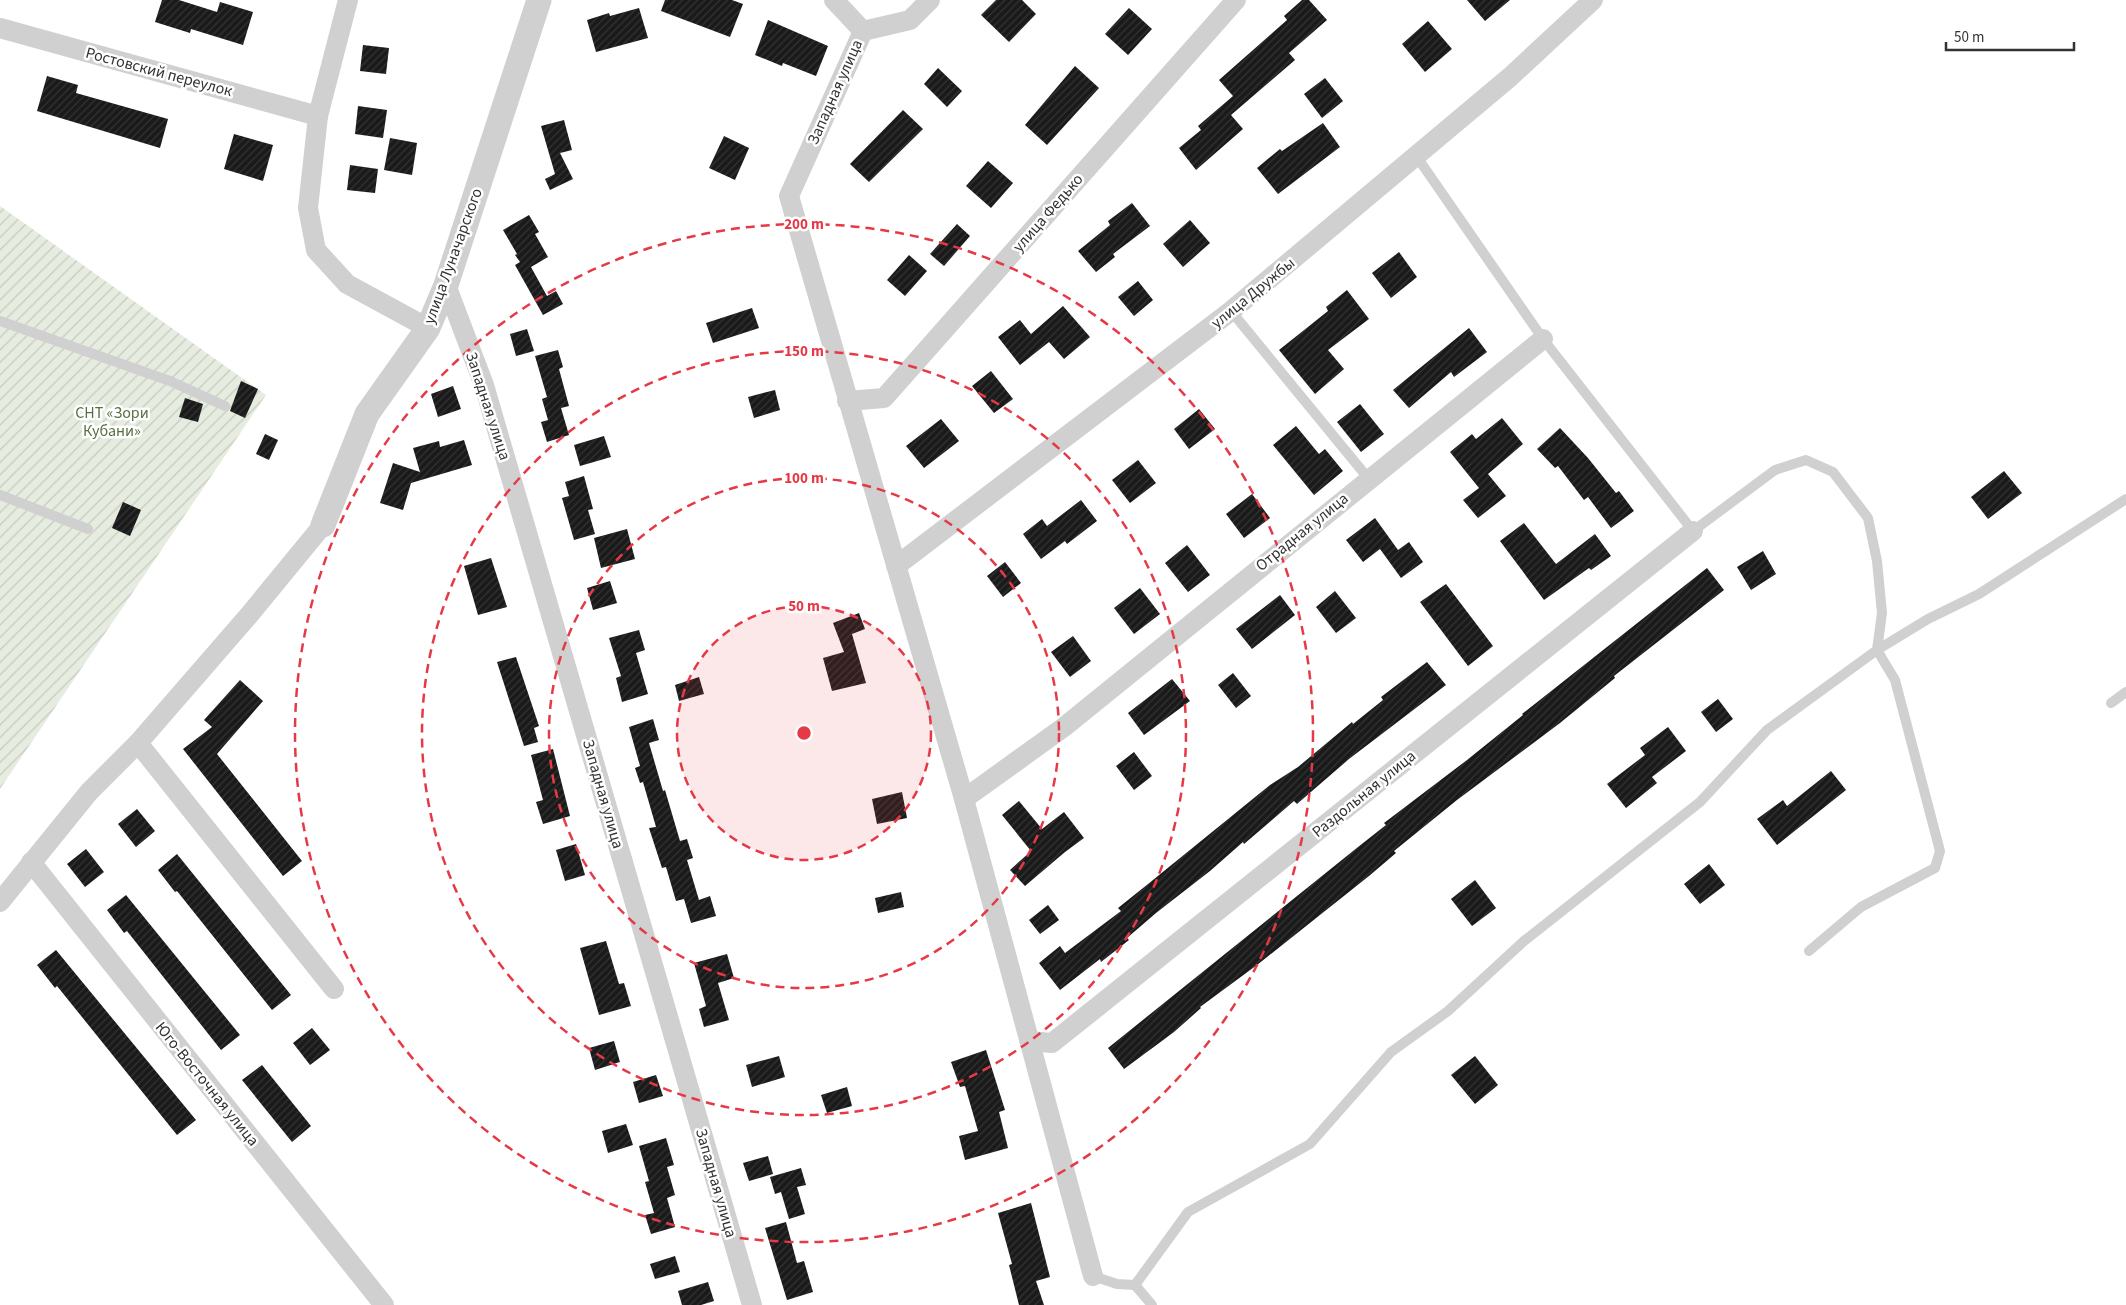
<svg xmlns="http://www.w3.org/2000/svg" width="2126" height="1305" viewBox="0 0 2126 1305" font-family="'Source Sans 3',sans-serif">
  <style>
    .garden { fill: url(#garden-furrows) }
    .building { fill: url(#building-hatch) }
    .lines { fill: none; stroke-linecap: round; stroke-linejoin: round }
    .service { stroke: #d0d0d0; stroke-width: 10 }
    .minor { stroke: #d0d0d0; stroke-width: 20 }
    .tertiary { stroke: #d0d0d0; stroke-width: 25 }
    .ring { fill: none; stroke: #e63946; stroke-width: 2.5; stroke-dasharray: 9 6 }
    .labels { text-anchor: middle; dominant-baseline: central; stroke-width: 5; stroke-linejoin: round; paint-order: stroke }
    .street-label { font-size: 16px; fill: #333; stroke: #fff }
    .park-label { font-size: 16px; fill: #56703f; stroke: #fff }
    .centre { fill: #e63946; stroke: #fff; stroke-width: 2.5 }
    .ring-label { font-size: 15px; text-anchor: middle; font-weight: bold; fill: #e63946; stroke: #fff; stroke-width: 5; stroke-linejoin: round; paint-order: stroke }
  </style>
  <defs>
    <pattern id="garden-furrows" width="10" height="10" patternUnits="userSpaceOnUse" patternTransform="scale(1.25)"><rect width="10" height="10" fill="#e6ecdf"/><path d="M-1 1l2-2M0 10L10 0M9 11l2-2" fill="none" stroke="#c6cbc0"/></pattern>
    <pattern id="building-hatch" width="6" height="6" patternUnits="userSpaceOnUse" patternTransform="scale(1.25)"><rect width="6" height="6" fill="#1a1a1a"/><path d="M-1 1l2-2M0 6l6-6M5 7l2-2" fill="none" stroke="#333"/></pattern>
  </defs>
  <rect width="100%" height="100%" fill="#fff"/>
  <path class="garden" d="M0 206 266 395 0 789Z"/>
  <g class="building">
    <path d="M162 0H179L217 12 220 2 253 12 243 45 191 29 190 33 155 22Z"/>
    <path d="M665 0H732L743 4 730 37 661 11Z"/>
    <path d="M996 0H1022L1036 14 1009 42 981 15Z"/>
    <path d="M1302 0H1309L1327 20 1289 53 1295 60 1231 115 1243 129 1196 170 1179 148 1201 130 1198 126 1233 96 1219 80 1287 20 1284 16Z"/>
    <path d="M1467 0H1510L1485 21Z"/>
    <path d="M639 8 648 38 596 52 587 20 609 13 610 16Z"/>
    <path d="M1129 8 1152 29 1128 55 1105 34Z"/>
    <path d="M768 20 828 46 816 76 783 63 782 66 755 55Z"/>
    <path d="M1428 21 1452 49 1425 72 1402 44Z"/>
    <path d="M363 45 389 48 386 74 360 71Z"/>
    <path d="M1075 66 1099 88 1047 145 1025 125Z"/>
    <path d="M938 68 962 91 947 107 924 84Z"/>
    <path d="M47 76 78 85 76 93 168 119 160 148 37 111Z"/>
    <path d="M1325 78 1343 101 1322 118 1304 94Z"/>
    <path d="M358 106 387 110 383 138 355 134Z"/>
    <path d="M903 110 923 129 869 182 850 164Z"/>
    <path d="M564 120 572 150 560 153 573 179 550 190 545 179 555 174 541 126Z"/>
    <path d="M1323 123 1340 147 1278 194 1257 168 1280 149 1282 151Z"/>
    <path d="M234 134 273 145 263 181 224 169Z"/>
    <path d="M724 136 749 148 735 180 709 168Z"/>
    <path d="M390 138 417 143 412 175 384 170Z"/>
    <path d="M988 161 1013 183 991 208 966 186Z"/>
    <path d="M350 165 378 169 375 193 347 190Z"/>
    <path d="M1132 203 1150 226 1113 254 1115 257 1096 272 1078 251 1110 225 1108 221Z"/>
    <path d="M529 215 539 232 535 234 548 257 531 267 547 296 556 291 563 304 543 315 515 265 520 262 515 255 517 254 503 230Z"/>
    <path d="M1190 220 1210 243 1183 267 1163 244Z"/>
    <path d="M957 224 970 236 944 266 930 254Z"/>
    <path d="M1399 252 1417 277 1391 298 1372 273Z"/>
    <path d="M909 255 927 271 905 296 887 280Z"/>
    <path d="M1138 281 1153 300 1134 316 1118 297Z"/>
    <path d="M1347 290 1369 319 1328 350 1344 369 1315 394 1279 350 1328 311 1326 307Z"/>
    <path d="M1063 306 1090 337 1064 359 1049 342 1020 365 998 337 1020 320 1031 334Z"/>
    <path d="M752 308 759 328 713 343 706 323Z"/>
    <path d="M1469 328 1487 352 1454 377 1451 372 1409 408 1393 390Z"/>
    <path d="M527 329 534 351 516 356 510 334Z"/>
    <path d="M558 350 563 367 559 369 569 406 561 408 569 435 547 442 541 422 548 420 542 399 547 397 535 356Z"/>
    <path d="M991 371 1013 399 994 413 972 386Z"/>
    <path d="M241 381 258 389 245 418 230 411Z"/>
    <path d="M453 386 461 409 438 417 431 394Z"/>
    <path d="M775 390 780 410 754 418 748 397Z"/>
    <path d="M185 398 203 404 198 422 179 417Z"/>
    <path d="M1360 404 1384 434 1361 452 1337 422Z"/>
    <path d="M1199 409 1215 429 1189 449 1174 429Z"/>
    <path d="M1502 418 1523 444 1488 474 1506 496 1478 518 1463 500 1479 488 1450 452 1472 434 1476 439Z"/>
    <path d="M941 419 959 441 924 468 906 446Z"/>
    <path d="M1296 426 1319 454 1325 449 1343 471 1314 495 1273 445Z"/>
    <path d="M1560 428 1588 458 1616 493 1619 491 1634 511 1611 528 1588 497 1584 500 1558 466 1555 468 1537 449Z"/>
    <path d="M265 434 278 440 269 460 256 454Z"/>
    <path d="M604 436 611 457 580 466 574 445Z"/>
    <path d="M464 440 472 465 411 483 403 510 380 503 393 463 420 472 413 448 439 441 440 447Z"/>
    <path d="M1138 460 1156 483 1130 503 1112 480Z"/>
    <path d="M2004 471 2022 493 1988 519 1971 497Z"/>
    <path d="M584 476 593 509 588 510 595 534 574 540 562 498 569 496 565 482Z"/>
    <path d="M1252 494 1270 518 1244 538 1226 514Z"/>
    <path d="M1081 500 1097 521 1067 544 1065 541 1041 559 1023 534 1042 519 1047 526Z"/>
    <path d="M123 502 141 510 130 536 112 528Z"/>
    <path d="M1375 518 1398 550 1409 542 1423 562 1401 578 1380 549 1363 562 1346 540Z"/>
    <path d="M1524 523 1556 564 1595 534 1611 556 1591 570 1589 568 1544 600 1500 541Z"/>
    <path d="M627 529 635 559 601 568 594 538Z"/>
    <path d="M1187 545 1210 575 1188 592 1165 563Z"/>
    <path d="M1763 551 1776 574 1751 590 1737 567Z"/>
    <path d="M491 558 507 607 478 615 464 566Z"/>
    <path d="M1005 562 1021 583 1003 597 987 576Z"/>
    <path d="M1707 568 1724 590 1614 676 1615 678 1560 723 1457 800 1394 851 1396 853 1369 876 1257 965 1200 1007 1201 1008 1174 1032 1124 1069 1108 1048 1358 847 1386 825 1384 823 1467 760 1523 715 1522 714Z"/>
    <path d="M610 581 617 603 593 610 587 588Z"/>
    <path d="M1446 584 1493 646 1468 666 1420 602Z"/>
    <path d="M1140 588 1160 614 1134 634 1114 608Z"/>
    <path d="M1335 591 1356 618 1336 633 1316 607Z"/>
    <path d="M1280 595 1295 615 1252 649 1236 629Z"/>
    <path d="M859 613 865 629 852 634 866 683 832 691 823 658 844 652 833 623Z"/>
    <path d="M639 630 645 650 636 653 648 694 622 702 616 678 621 676 609 638Z"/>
    <path d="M1073 636 1091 661 1070 677 1051 652Z"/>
    <path d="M516 657 539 726 534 728 538 742 524 746 497 662Z"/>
    <path d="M1427 662 1446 685 1349 759 1297 804 1294 801 1244 844 1243 842 1210 871 1156 913 1127 938 1129 940 1101 962 1100 959 1060 990 1039 963 1060 946 1065 953 1121 911 1118 908 1148 884 1270 785 1298 767 1352 722 1353 724 1383 700 1381 697Z"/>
    <path d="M1233 673 1251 696 1236 708 1218 685Z"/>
    <path d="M699 677 704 694 679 701 675 685Z"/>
    <path d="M1172 679 1190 701 1144 735 1128 713Z"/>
    <path d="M240 680 263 701 217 754 302 861 283 876 183 749 212 727 204 720Z"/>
    <path d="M1718 699 1733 719 1716 732 1701 712Z"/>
    <path d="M653 719 659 740 649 743 663 791 665 790 680 841 687 839 693 858 687 860 699 900 710 896 716 916 691 923 684 899 676 901 666 867 662 868 649 828 656 827 643 782 640 783 635 768 640 766 629 727Z"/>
    <path d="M1668 727 1686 751 1652 777 1657 783 1626 808 1607 784 1645 755 1640 748Z"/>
    <path d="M553 749 570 816 543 824 536 802 543 800 531 755Z"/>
    <path d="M1134 752 1152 776 1134 790 1116 766Z"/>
    <path d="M1831 771 1846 790 1777 845 1757 819 1783 800 1787 806Z"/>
    <path d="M902 792 907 818 877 824 872 799Z"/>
    <path d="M1019 801 1042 829 1064 812 1084 838 1065 852 1025 886 1010 870 1031 851 1002 815Z"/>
    <path d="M137 809 155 831 136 847 118 824Z"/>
    <path d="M576 844 585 875 565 881 556 850Z"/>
    <path d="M86 849 104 872 85 887 67 864Z"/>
    <path d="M177 854 291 995 272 1010 177 891 175 892 158 870Z"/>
    <path d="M1709 864 1725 885 1700 904 1684 884Z"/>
    <path d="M1475 880 1496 908 1472 926 1451 899Z"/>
    <path d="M901 892 904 907 878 913 875 898Z"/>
    <path d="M126 895 240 1035 221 1050 127 931 124 933 107 910Z"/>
    <path d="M1048 905 1059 920 1040 934 1029 920Z"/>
    <path d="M606 941 619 984 624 983 631 1006 599 1015 580 948Z"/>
    <path d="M56 950 196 1120 177 1135 57 986 55 988 37 965Z"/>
    <path d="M727 954 734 978 718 983 729 1020 704 1027 699 1009 706 1006 694 963Z"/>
    <path d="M312 1028 330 1050 310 1065 293 1043Z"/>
    <path d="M614 1041 620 1062 595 1070 589 1048Z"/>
    <path d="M986 1050 1005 1110 999 1112 1008 1148 965 1160 959 1136 978 1131 965 1086 960 1087 951 1062Z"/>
    <path d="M779 1056 785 1077 752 1087 746 1065Z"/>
    <path d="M1475 1056 1498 1085 1475 1104 1451 1075Z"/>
    <path d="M262 1065 311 1126 292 1142 242 1080Z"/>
    <path d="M656 1075 663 1096 639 1103 633 1082Z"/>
    <path d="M847 1087 852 1106 827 1113 821 1095Z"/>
    <path d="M626 1124 633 1145 608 1153 602 1131Z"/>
    <path d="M666 1138 674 1165 667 1167 675 1195 667 1198 675 1227 651 1234 645 1215 654 1213 645 1182 649 1181 639 1146Z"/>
    <path d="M768 1156 773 1174 749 1181 743 1163Z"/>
    <path d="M801 1168 806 1185 797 1187 805 1214 789 1219 781 1192 775 1194 770 1177Z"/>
    <path d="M1031 1203 1050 1277 1036 1281 1044 1305H1019L1009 1265 1012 1264 998 1213Z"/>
    <path d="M786 1222 797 1263 804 1261 813 1292 787 1300 765 1228Z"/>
    <path d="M675 1256 680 1272 655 1279 650 1264Z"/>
    <path d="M708 1282 714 1301 701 1305H682L678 1291Z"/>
  </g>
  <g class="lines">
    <g class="service">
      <path d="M1231 311 1368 478"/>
      <path d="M0 321 170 381 225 406"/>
      <path d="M0 495 88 529"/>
      <path d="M2111 703 2126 692"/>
      <path d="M1809 951 1861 907 1935 868 1940 851 1895 680 1877 650 1928 619 1979 594 2126 499"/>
      <path d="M1093 1276 1117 1284 1135 1285 1188 1212 1310 1144 1391 1052 1448 1011 1524 941 1700 802 1767 730 1877 650 1882 613 1877 561 1868 518 1833 472 1806 460 1775 470 1693 531 1543 339 1417 157"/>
      <path d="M1135 1285 1152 1305"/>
    </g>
    <g class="minor">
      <path d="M348 0 318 116 308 208 316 250 347 284 428 328"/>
      <path d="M834 0 863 31"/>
      <path d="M930 0 910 20 863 31 789 196 964 799 1093 1276"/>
      <path d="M0 28 318 116"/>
      <path d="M446 285 484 385 752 1305"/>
      <path d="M847 401 884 398 1236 0"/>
      <path d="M896 566 1231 311 1510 77 1593 0"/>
      <path d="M138 743 334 989"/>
      <path d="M964 799 1064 727 1543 339"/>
      <path d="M31 862 384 1305"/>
      <path d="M0 902 89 792 138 743 250 614 323 525"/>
      <path d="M1029 1041 1052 1043 1693 531"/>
    </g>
    <path class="tertiary" d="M323 525 367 414 428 328 446 285 539 0"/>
  </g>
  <circle cx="804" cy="733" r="127" fill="#e63946" fill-opacity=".12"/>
  <g class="ring">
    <circle cx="804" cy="733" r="127"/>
    <circle cx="804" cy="733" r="255"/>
    <circle cx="804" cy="733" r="382"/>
    <circle cx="804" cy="733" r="509"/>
  </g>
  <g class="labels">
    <g class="street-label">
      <text transform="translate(159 72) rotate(15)">Ростовский переулок</text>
      <text transform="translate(835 92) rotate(-66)">Западная улица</text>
      <text transform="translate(1048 213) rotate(-49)">улица Федько</text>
      <text transform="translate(453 256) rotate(-70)">улица Луначарского</text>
      <text transform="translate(1253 293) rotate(-39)">улица Дружбы</text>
      <text transform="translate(488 406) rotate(72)">Западная улица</text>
      <text transform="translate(1302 532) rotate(-39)">Отрадная улица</text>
      <text transform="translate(603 794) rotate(74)">Западная улица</text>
      <text transform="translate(1364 794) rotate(-39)">Раздольная улица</text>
      <text transform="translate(207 1084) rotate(51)">Юго-Восточная улица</text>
      <text transform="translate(716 1183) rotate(74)">Западная улица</text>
    </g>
    <g class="park-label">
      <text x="112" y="413">СНТ «Зори<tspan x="112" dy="18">Кубани»</tspan></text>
    </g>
  </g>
  <circle cx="804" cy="733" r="8" class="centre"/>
  <g class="ring-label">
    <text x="804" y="229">200 m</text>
    <text x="804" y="356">150 m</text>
    <text x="804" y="483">100 m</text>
    <text x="804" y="611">50 m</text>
  </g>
  <path d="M1946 42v8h128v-8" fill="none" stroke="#333333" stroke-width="2.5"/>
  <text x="1954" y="42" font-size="15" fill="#333333" stroke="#ffffff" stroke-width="4" paint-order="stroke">50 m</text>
</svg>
